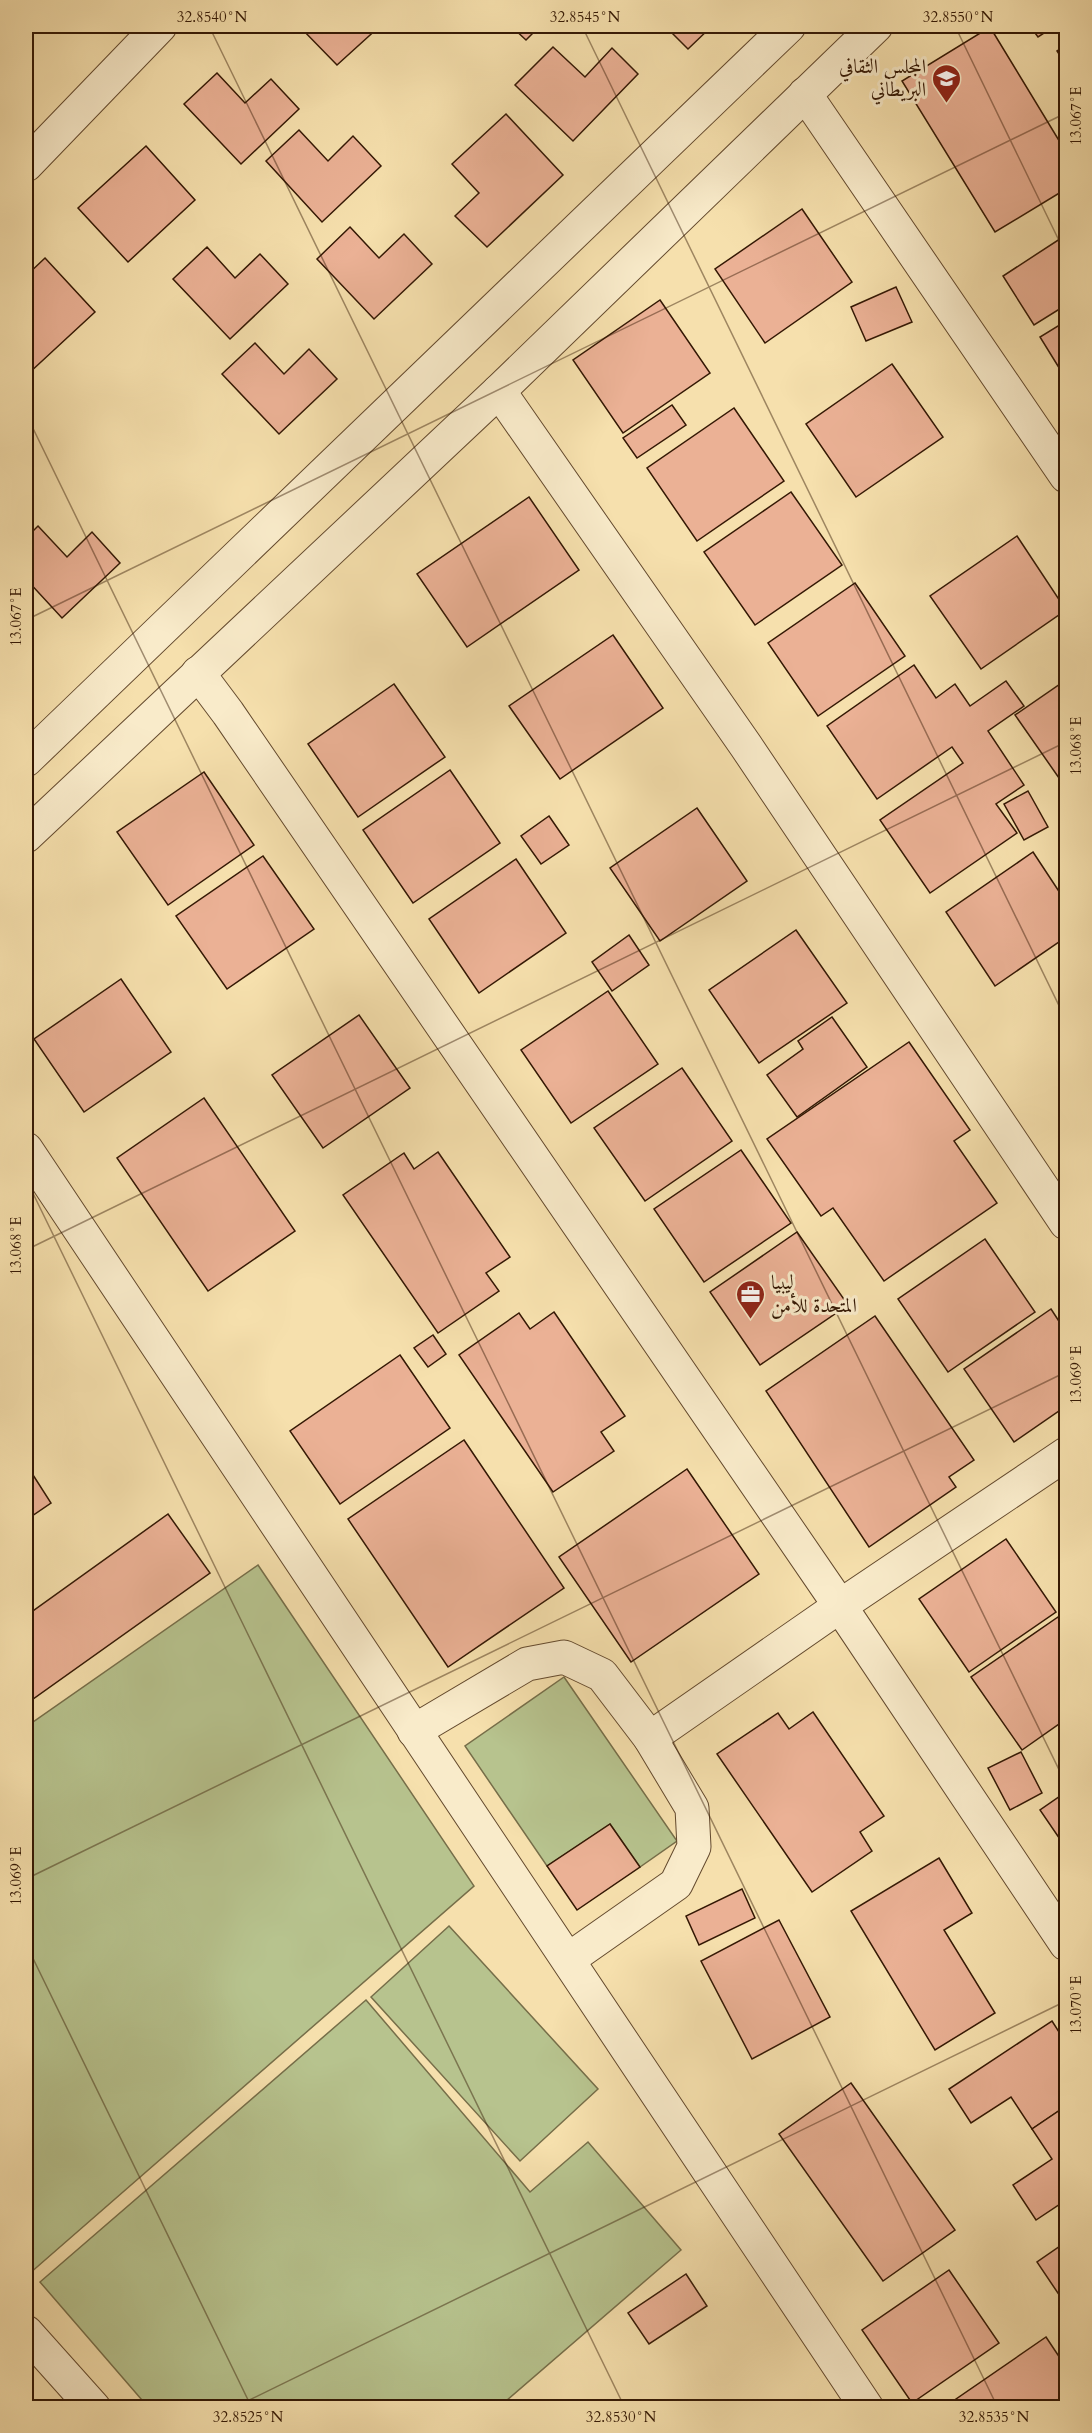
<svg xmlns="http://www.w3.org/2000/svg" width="1092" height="2433" viewBox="0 0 1092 2433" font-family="Cardo,Amiri,serif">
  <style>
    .green { fill: #b7c38e; stroke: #766e49; stroke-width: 1.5 }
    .building { fill: #ebb195; stroke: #341804; stroke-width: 1.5 }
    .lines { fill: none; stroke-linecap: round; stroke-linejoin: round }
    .minor-casing { stroke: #644a2e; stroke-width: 35 }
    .minor { stroke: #f9ebca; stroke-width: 33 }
    .ticks { fill: none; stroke: #341804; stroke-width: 1.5; stroke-opacity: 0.45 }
    .labels { text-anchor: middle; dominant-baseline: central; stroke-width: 6; stroke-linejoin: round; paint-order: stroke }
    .poi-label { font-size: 20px; fill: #341804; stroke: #f9ebca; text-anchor: end }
    .neatline { fill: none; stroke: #341804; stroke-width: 2 }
    .ticks-label { font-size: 15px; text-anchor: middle; fill: #341804 }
  </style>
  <rect width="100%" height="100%" fill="#f6e0ad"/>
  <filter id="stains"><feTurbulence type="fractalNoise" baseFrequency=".00333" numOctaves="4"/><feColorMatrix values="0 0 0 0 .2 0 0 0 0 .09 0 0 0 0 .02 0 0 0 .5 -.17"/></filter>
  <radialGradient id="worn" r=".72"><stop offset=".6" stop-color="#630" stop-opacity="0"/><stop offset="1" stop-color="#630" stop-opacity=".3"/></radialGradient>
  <g class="green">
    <path d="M258 1565 474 1886 29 2274 26 2270V1727Z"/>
    <path d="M564 1677 677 1841 640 1867 610 1824 547 1866 465 1746Z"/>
    <path d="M449 1926 598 2089 520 2161 371 1997Z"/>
    <path d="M366 2000 530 2192 588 2142 681 2250 499 2407H148L40 2282Z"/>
  </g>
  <g class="building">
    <path d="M26 26H38L26 37Z"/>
    <path d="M299 26H380L337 65Z"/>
    <path d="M511 26H540L526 40Z"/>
    <path d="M665 26H712L688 49Z"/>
    <path d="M1030 26H1055L1038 37Z"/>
    <path d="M990 27 1066 152V189L995 232 902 81Z"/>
    <path d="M1066 45V65L1057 51Z"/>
    <path d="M553 47 585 77 612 48 638 74 573 141 515 85Z"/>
    <path d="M217 73 245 103 271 79 299 109 241 164 184 104Z"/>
    <path d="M506 114 563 175 487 247 455 216 479 193 452 164Z"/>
    <path d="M299 130 328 161 353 136 381 166 322 222 266 161Z"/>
    <path d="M146 146 195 200 128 262 78 208Z"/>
    <path d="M802 209 852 282 765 343 715 269Z"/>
    <path d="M350 227 379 258 404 234 432 264 374 319 317 259Z"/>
    <path d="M1066 235V305L1034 325 1003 276Z"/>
    <path d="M207 247 235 278 260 254 288 284 230 339 173 279Z"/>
    <path d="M45 258 95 312 28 374 26 372V276Z"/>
    <path d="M896 287 912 322 866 341 851 307Z"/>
    <path d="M660 300 710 373 623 433 573 360Z"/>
    <path d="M1066 321V379L1040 337Z"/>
    <path d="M255 343 284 374 309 349 337 379 279 434 222 374Z"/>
    <path d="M892 364 943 437 856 497 806 424Z"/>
    <path d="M672 405 686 425 637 458 623 438Z"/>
    <path d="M734 408 784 481 697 541 647 468Z"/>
    <path d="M791 492 842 565 755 625 704 552Z"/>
    <path d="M529 497 579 570 467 647 417 574Z"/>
    <path d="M38 526 67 557 92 532 120 563 62 618 26 579V538Z"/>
    <path d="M1017 536 1066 610 981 669 930 596Z"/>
    <path d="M855 583 905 656 818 716 768 643Z"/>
    <path d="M613 635 663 708 560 779 509 706Z"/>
    <path d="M914 665 936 698 955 684 970 706 1006 681 1024 706 988 731 1024 785 996 804 1017 833 930 893 880 820 963 763 952 747 877 799 827 726Z"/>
    <path d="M1066 680V788L1015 715Z"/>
    <path d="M394 684 445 757 358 817 308 744Z"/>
    <path d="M450 770 500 843 413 903 363 830Z"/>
    <path d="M204 772 254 845 168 905 117 832Z"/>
    <path d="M1028 791 1048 827 1024 840 1004 804Z"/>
    <path d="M697 808 747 881 660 941 610 868Z"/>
    <path d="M549 816 569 845 541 864 521 836Z"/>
    <path d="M1033 852 1066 902V937L995 986 946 912Z"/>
    <path d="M263 856 314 929 227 989 176 916Z"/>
    <path d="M516 859 566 933 479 993 429 919Z"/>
    <path d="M796 930 847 1003 759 1063 709 990Z"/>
    <path d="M629 935 649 965 612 991 592 962Z"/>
    <path d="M121 979 171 1052 84 1112 34 1039Z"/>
    <path d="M608 991 658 1064 571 1123 521 1050Z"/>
    <path d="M359 1015 410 1088 323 1148 272 1075Z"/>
    <path d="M832 1017 867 1067 797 1117 767 1075 803 1049 798 1041Z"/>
    <path d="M909 1042 970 1130 954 1141 997 1203 884 1281 833 1208 821 1216 767 1139Z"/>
    <path d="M682 1068 732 1141 645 1201 594 1128Z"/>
    <path d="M204 1098 295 1231 208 1291 117 1158Z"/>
    <path d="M741 1150 791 1223 704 1282 654 1209Z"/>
    <path d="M438 1152 510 1257 486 1273 499 1291 438 1333 343 1195 404 1153 414 1169Z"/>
    <path d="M797 1232 848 1305 760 1365 710 1292Z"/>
    <path d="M985 1239 1035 1312 948 1372 898 1299Z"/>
    <path d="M1051 1309 1066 1332V1406L1014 1442 964 1369Z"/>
    <path d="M554 1312 625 1416 601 1432 614 1451 553 1492 459 1355 519 1313 530 1329Z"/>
    <path d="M875 1316 974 1460 949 1477 956 1487 869 1547 766 1391Z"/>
    <path d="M433 1335 446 1354 428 1367 414 1348Z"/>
    <path d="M400 1355 450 1428 340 1504 290 1431Z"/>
    <path d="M464 1440 564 1588 448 1667 348 1519Z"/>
    <path d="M26 1464 51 1503 26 1520Z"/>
    <path d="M687 1469 759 1574 631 1662 559 1557Z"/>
    <path d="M168 1514 210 1573 26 1704V1616Z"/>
    <path d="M1006 1539 1056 1612 969 1672 919 1599Z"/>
    <path d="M1058 1617 1066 1630V1719L1022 1750 971 1677Z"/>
    <path d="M813 1712 884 1816 860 1832 872 1851 812 1892 717 1754 778 1713 789 1729Z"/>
    <path d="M1021 1752 1042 1793 1010 1810 988 1768Z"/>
    <path d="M1066 1792V1848L1040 1810Z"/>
    <path d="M610 1824 640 1867 577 1910 547 1866Z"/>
    <path d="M939 1858 972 1913 944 1930 995 2013 935 2050 851 1911Z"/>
    <path d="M742 1889 755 1918 699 1945 686 1916Z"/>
    <path d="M779 1920 830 2017 752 2059 701 1961Z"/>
    <path d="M1052 2021 1066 2043V2106L1032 2129 1011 2097 971 2123 949 2089Z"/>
    <path d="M851 2083 955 2230 883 2281 779 2134Z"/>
    <path d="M1066 2106V2200L1036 2220 1013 2185 1052 2159 1032 2129Z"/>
    <path d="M1066 2242V2305L1037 2262Z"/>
    <path d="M949 2270 999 2343 912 2403 862 2330Z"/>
    <path d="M686 2274 707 2306 649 2344 628 2313Z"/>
    <path d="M1046 2337 1066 2367V2408H943Z"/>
  </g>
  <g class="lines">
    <defs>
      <g id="minor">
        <path d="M805 94 1066 476"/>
        <path d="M26 165 160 26"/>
        <path d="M499 391 746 746 1066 1223"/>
        <path d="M198 673 228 713 840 1606 1066 1944"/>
        <path d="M26 760 789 26"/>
        <path d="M26 836 499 391 876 26"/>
        <path d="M26 1149 867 2408"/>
        <path d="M414 1731 527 1664 564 1657 602 1675 650 1738 692 1808 694 1847 676 1884 569 1959"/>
        <path d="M650 1738 840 1606 1066 1454"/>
        <path d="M26 2332 94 2408"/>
      </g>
    </defs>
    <use href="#minor" class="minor-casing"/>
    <use href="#minor" class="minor"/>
  </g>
  <path class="ticks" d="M209 26 1066 1784M582 26 1066 1020M955 26 1066 255M26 414 998 2408M26 620 1066 113M26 1179 625 2408M26 1250 1066 742M26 1879 1066 1372M26 1944 252 2408M233 2408 1066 2001"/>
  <defs>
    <symbol id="university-pin" viewBox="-11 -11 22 30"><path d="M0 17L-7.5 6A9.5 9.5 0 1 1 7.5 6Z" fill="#8f2418" stroke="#f9ebca"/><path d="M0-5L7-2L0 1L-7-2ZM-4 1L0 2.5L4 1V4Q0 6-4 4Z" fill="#fff"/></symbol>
    <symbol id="office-pin" viewBox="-11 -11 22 30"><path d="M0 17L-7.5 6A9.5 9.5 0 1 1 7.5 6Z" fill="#8f2418" stroke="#f9ebca"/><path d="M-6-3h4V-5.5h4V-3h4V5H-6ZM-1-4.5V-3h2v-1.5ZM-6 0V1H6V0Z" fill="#fff"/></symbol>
  </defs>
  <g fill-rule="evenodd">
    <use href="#university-pin" x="930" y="62" width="33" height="45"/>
    <use href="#office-pin" x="734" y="1278" width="33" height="45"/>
  </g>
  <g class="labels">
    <g class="poi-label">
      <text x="926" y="66">المجلس الثقافي<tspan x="926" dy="23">البريطاني</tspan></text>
      <text x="771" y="1282" text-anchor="start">ليبيا<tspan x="771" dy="23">المتحدة للأمن</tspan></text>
    </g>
  </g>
  <rect width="1092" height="2433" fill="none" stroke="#f6e0ad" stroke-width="66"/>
  <rect x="33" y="33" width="1026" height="2367" class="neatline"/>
  <g class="ticks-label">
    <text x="212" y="22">32.8540°N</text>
    <text x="585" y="22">32.8545°N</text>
    <text x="958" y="22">32.8550°N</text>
    <text transform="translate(1076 116) rotate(-90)" y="5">13.067°E</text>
    <text transform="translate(16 617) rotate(-90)" y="5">13.067°E</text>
    <text transform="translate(1076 746) rotate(-90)" y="5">13.068°E</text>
    <text transform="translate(16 1246) rotate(-90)" y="5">13.068°E</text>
    <text transform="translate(1076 1375) rotate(-90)" y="5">13.069°E</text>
    <text transform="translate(16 1876) rotate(-90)" y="5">13.069°E</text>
    <text transform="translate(1076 2005) rotate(-90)" y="5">13.070°E</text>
    <text x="248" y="2422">32.8525°N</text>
    <text x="621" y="2422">32.8530°N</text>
    <text x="994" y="2422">32.8535°N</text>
  </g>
  <rect width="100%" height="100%" filter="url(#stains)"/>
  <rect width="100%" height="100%" fill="url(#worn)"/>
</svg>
